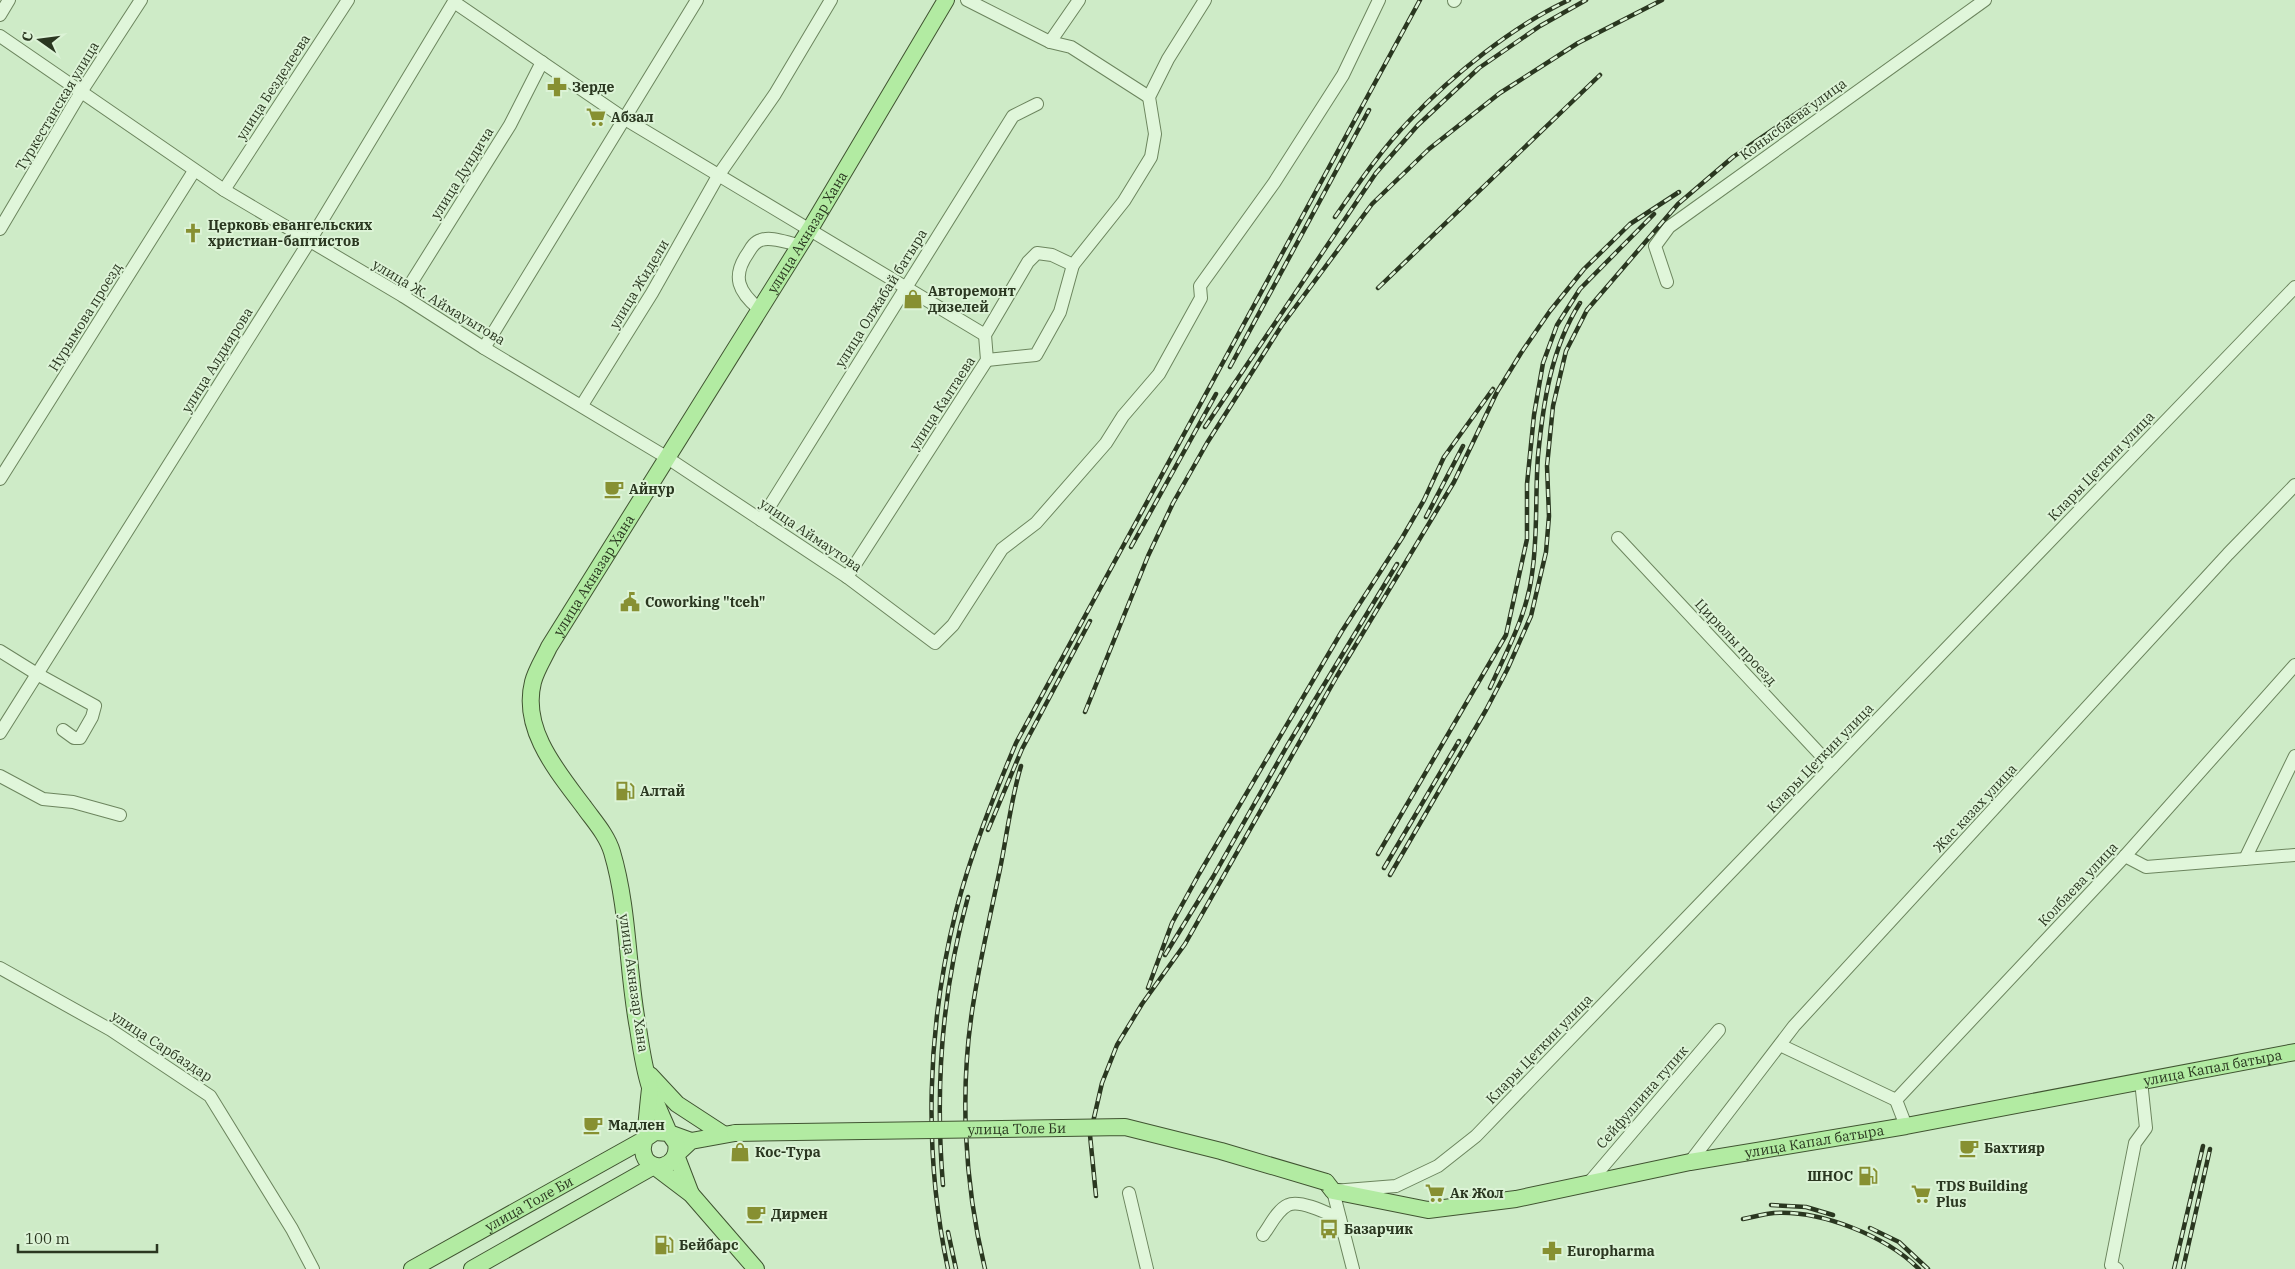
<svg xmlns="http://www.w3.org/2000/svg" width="2295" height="1269" viewBox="0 0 2295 1269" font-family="'IBM Plex Serif',serif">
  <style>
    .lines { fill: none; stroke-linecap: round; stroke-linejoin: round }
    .minor-casing { stroke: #6c855e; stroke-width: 14 }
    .major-casing { stroke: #405431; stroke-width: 18 }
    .minor { stroke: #e0f6da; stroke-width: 12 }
    .major { stroke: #b2eba2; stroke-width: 16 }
    .rail-casing { stroke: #2a3720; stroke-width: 4.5 }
    .rail { stroke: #dcf3d6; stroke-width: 2.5; stroke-dasharray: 8; stroke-linecap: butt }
    .major-bridge-casing { stroke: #405431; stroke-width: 18; stroke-linecap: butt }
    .major-bridge { stroke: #b2eba2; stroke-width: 16 }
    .labels { text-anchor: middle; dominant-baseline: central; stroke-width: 4; stroke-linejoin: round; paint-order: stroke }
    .street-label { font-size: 14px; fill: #2a3720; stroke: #dcf3d6 }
    .poi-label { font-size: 14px; font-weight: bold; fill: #2a3720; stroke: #dcf3d6; text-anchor: start }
  </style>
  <rect width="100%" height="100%" fill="#ceebc7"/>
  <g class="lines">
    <defs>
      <g id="minor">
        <path d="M967 0 1050 42 1071 47 1149 97"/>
        <path d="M1454 1 1455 0"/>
        <path d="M454 2 625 119 985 335"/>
        <path d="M0 15 9 0"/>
        <path d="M0 36 224 190 403 296 484 348 666 457 847 577 935 643 953 625 1002 549 1036 523 1106 443 1123 416 1159 374 1201 298 1200 286 1274 183 1343 75 1379 0"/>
        <path d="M1050 42 1079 0"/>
        <path d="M224 190 348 0"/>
        <path d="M0 229 81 92 141 0"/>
        <path d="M1667 282 1655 246 1669 227 1985 0"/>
        <path d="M403 296 510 125 542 62"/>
        <path d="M759 309C739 292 731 277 748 253 751 248 754 242 761 240 772 236 787 243 799 245"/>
        <path d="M484 348 697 0"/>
        <path d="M987 360 1036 355 1060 312 1073 265"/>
        <path d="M582 405 652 293 718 176 775 94 831 0"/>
        <path d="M0 479 194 171"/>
        <path d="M761 520 1013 116 1037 104"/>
        <path d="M1618 538 1832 767"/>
        <path d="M847 577 987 360 985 335 1028 262 1037 253 1052 255 1073 265 1124 201 1151 157 1155 134 1149 97 1168 59 1205 0"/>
        <path d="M0 651 37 674 95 706 92 717 80 738H74L63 730"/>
        <path d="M0 733 309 242 455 0"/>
        <path d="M0 776 43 799 73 802 120 815"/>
        <path d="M2125 856 2146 867 2295 855"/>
        <path d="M2245 859 2295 756"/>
        <path d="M0 968 111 1030 210 1096 292 1229 313 1269"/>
        <path d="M1780 1045 1896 1100"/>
        <path d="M1906 1126 1896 1100 2125 856 2295 665"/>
        <path d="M1690 1162 1794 1026 2228 554 2295 485"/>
        <path d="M1588 1184 1719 1030"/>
        <path d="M1129 1193 1147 1269"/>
        <path d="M1263 1235C1270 1226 1277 1210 1288 1205 1300 1199 1329 1214 1340 1219"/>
        <path d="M1353 1269 1333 1191 1396 1186 1438 1166 1476 1136 2295 287"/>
        <path d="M2117 1269 2111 1265 2135 1143 2146 1128 2141 1081"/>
      </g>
      <g id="major">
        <path d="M650 1075 677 1104 723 1134"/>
        <path id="s1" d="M691 1141 669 1133C663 1118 655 1103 650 1087 644 1069 641 1048 638 1028 627 970 629 909 612 852 607 835 594 821 584 807 557 771 521 729 533 682 536 670 544 658 549 647L810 229 946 0"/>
        <path id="s2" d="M1326 1182 1333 1191 1428 1210 1516 1199 1690 1162 1906 1126 2295 1052"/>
        <path d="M691 1194 676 1155 691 1141 735 1133"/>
        <path id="s3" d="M412 1269 645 1139 655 1132 669 1133 676 1143C681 1169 646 1175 643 1151 642 1146 645 1141 645 1136 647 1121 648 1105 650 1089"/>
        <path d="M472 1269 654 1166 691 1194 756 1269"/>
      </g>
    </defs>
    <use href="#minor" class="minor-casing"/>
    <use href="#major" class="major-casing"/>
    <use href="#minor" class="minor"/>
    <use href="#major" class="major"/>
    <defs>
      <g id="rail">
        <path d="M1335 217C1358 184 1381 150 1409 121 1452 75 1513 26 1569 0"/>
        <path d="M1378 288 1600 75"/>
        <path d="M1230 367 1369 110"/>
        <path d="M1205 427 1376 173 1418 125 1479 68 1540 26 1586 0"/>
        <path d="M1426 517 1463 446"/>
        <path d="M1131 547 1216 394"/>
        <path d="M1490 688C1507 650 1527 615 1532 574 1538 535 1535 495 1538 456 1543 404 1551 348 1580 303"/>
        <path d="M1085 712 1148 556 1173 503 1207 443 1282 325 1372 204 1429 149 1500 93 1578 43 1662 0"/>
        <path d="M988 830 1022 749 1090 621"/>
        <path d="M1378 854 1506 635 1527 539V484L1534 415 1543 363 1557 325 1580 289 1654 214"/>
        <path d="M1384 868 1459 741"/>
        <path d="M1390 875 1486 710 1507 670 1531 616 1546 552 1549 516 1547 466 1553 406 1566 351 1587 310 1678 204 1733 157 1810 104"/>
        <path d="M1165 955 1213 877 1287 746 1397 564"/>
        <path d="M1148 988 1172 923 1199 874 1342 631 1402 538 1424 500 1444 457 1493 389"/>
        <path d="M943 1185C935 1089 942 990 968 897"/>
        <path d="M1096 1196 1090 1135 1102 1083 1117 1045 1142 1004 1185 944 1337 676 1454 482 1497 392 1521 353 1550 311 1584 269 1630 224 1679 192"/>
        <path d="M1771 1205 1806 1207 1833 1215"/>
        <path d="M1743 1219C1753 1217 1764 1214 1774 1213 1821 1210 1886 1236 1919 1269"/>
        <path d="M1870 1228 1899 1242 1928 1269"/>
        <path d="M948 1232 956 1269"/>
        <path d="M948 1269C923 1152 927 1027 956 911 971 853 993 798 1016 743L1420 0"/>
        <path d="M985 1269C964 1182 959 1087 974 999 981 955 991 912 1000 869 1007 835 1011 799 1021 766"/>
        <path d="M2174 1269 2203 1146"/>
        <path d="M2183 1269 2210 1149"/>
      </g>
    </defs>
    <use href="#rail" class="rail-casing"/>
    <use href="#rail" class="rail"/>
    <defs>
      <g id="major-bridge">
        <path id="s4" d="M735 1133 1125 1127 1221 1151 1326 1182"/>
      </g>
    </defs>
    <use href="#major-bridge" class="major-bridge-casing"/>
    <use href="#major-bridge" class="major-bridge"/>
  </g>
  <defs>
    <symbol id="pharmacy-bare" viewBox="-9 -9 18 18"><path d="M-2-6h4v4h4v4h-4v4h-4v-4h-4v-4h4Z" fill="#879032" stroke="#dcf3d6" stroke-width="2.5" paint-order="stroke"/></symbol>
    <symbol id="supermarket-bare" viewBox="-9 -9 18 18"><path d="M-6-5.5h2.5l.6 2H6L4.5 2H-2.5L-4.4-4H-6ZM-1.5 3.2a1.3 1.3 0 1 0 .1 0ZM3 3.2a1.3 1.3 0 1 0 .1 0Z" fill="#879032" stroke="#dcf3d6" stroke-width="2.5" paint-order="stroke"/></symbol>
    <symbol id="church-bare" viewBox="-9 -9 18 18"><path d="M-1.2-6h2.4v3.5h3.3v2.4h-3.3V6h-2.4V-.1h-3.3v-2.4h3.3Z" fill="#879032" stroke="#dcf3d6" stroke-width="2.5" paint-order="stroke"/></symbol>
    <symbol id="shop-bare" viewBox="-9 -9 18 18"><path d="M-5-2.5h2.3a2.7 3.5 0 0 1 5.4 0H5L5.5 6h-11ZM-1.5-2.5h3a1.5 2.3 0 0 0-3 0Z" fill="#879032" stroke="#dcf3d6" stroke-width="2.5" paint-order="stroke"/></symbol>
    <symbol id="cafe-bare" viewBox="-9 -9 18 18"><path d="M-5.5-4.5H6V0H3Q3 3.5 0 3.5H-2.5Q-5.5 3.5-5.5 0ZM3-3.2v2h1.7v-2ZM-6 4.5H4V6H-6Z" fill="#879032" stroke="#dcf3d6" stroke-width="2.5" paint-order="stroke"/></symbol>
    <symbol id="civic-bare" viewBox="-9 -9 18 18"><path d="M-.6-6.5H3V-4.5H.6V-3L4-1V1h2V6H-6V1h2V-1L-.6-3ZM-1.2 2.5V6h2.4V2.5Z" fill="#879032" stroke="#dcf3d6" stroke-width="2.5" paint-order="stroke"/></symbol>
    <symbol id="fuel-bare" viewBox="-9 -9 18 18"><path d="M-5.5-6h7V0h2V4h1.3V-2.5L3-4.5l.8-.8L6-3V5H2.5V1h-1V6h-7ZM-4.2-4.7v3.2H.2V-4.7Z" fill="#879032" stroke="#dcf3d6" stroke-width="2.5" paint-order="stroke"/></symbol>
    <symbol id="bus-bare" viewBox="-9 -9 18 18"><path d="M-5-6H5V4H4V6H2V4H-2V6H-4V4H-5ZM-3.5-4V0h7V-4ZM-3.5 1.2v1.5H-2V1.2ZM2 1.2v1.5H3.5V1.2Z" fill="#879032" stroke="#dcf3d6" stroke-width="2.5" paint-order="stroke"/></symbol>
  </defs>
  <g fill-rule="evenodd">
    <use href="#pharmacy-bare" x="543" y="73" width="28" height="28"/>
    <use href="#supermarket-bare" x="582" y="103" width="28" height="28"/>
    <use href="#church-bare" x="179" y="219" width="28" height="28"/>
    <use href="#shop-bare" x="899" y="285" width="28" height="28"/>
    <use href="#cafe-bare" x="600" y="475" width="28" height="28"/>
    <use href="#civic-bare" x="616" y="588" width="28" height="28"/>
    <use href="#fuel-bare" x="611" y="777" width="28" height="28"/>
    <use href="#cafe-bare" x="579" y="1111" width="28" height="28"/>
    <use href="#cafe-bare" x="1955" y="1134" width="28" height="28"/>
    <use href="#shop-bare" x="726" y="1138" width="28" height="28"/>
    <use href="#fuel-bare" x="1854" y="1162" width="28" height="28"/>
    <use href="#supermarket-bare" x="1421" y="1179" width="28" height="28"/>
    <use href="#supermarket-bare" x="1907" y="1180" width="28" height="28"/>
    <use href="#cafe-bare" x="742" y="1200" width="28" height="28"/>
    <use href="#bus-bare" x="1315" y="1215" width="28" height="28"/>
    <use href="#fuel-bare" x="650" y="1231" width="28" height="28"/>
    <use href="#pharmacy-bare" x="1538" y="1237" width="28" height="28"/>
  </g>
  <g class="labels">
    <g class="street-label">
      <text transform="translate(273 87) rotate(-57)">улица Безделеева</text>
      <text transform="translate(57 106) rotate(-59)">Туркестанская улица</text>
      <text transform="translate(1793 119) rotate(-36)">Конысбаева улица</text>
      <text transform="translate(462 173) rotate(-58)">улица Дундича</text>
      <text stroke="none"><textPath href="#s1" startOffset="1032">улица Акназар Хана</textPath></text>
      <text transform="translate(639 284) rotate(-59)">улица Жидели</text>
      <text transform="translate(881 298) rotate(-58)">улица Олжабай батыра</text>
      <text transform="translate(439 302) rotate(31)">улица Ж. Аймауытова</text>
      <text transform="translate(85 317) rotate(-58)">Нурымова проезд</text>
      <text transform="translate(217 360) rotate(-58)">улица Алдиярова</text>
      <text transform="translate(942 403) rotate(-57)">улица Калтаева</text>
      <text transform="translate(2101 466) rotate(-46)">Клары Цеткин улица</text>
      <text transform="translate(811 535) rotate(34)">улица Аймаутова</text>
      <text stroke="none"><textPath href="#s1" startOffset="628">улица Акназар Хана</textPath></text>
      <text transform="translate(1736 642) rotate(47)">Цирюлы проезд</text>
      <text transform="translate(1820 758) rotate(-46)">Клары Цеткин улица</text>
      <text transform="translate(1975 808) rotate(-47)">Жас казах улица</text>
      <text transform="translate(2078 884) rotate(-47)">Колбаева улица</text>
      <text transform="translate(634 983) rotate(82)">улица Акназар Хана</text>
      <text transform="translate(162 1046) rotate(33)">улица Сарбаздар</text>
      <text transform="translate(1539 1049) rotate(-46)">Клары Цеткин улица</text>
      <text stroke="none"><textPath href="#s2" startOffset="906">улица Капал батыра</textPath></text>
      <text transform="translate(1642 1097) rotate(-49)">Сейфуллина тупик</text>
      <text stroke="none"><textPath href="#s4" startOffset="282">улица Толе Би</textPath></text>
      <text stroke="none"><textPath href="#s2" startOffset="501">улица Капал батыра</textPath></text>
      <text stroke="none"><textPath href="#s3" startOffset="134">улица Толе Би</textPath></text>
    </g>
    <g class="poi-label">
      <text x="572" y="87">Зерде</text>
      <text x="611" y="117">Абзал</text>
      <text x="208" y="225">Церковь евангельских<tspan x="208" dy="16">христиан-баптистов</tspan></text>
      <text x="928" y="291">Авторемонт<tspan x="928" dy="16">дизелей</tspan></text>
      <text x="629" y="489">Айнур</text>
      <text x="645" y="602">Coworking "tceh"</text>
      <text x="640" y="791">Алтай</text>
      <text x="608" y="1125">Мадлен</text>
      <text x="1984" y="1148">Бахтияр</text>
      <text x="755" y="1152">Кос-Тура</text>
      <text x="1853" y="1176" text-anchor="end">ШНОС</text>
      <text x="1936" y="1186">TDS Building<tspan x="1936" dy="16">Plus</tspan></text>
      <text x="1450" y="1193">Ак Жол</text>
      <text x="771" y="1214">Дирмен</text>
      <text x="1344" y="1229">Базарчик</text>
      <text x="679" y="1245">Бейбарс</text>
      <text x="1567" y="1251">Europharma</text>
    </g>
  </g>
  <g transform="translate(40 40) rotate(284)" stroke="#dcf3d6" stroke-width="4" paint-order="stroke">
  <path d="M0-4L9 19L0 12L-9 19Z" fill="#2a3720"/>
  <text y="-8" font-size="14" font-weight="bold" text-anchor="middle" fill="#2a3720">С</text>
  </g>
  <path d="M18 1244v8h139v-8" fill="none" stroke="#2a3720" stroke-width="2.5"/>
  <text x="25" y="1244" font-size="15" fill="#2a3720" stroke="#dcf3d6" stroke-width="4" paint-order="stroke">100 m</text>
</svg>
